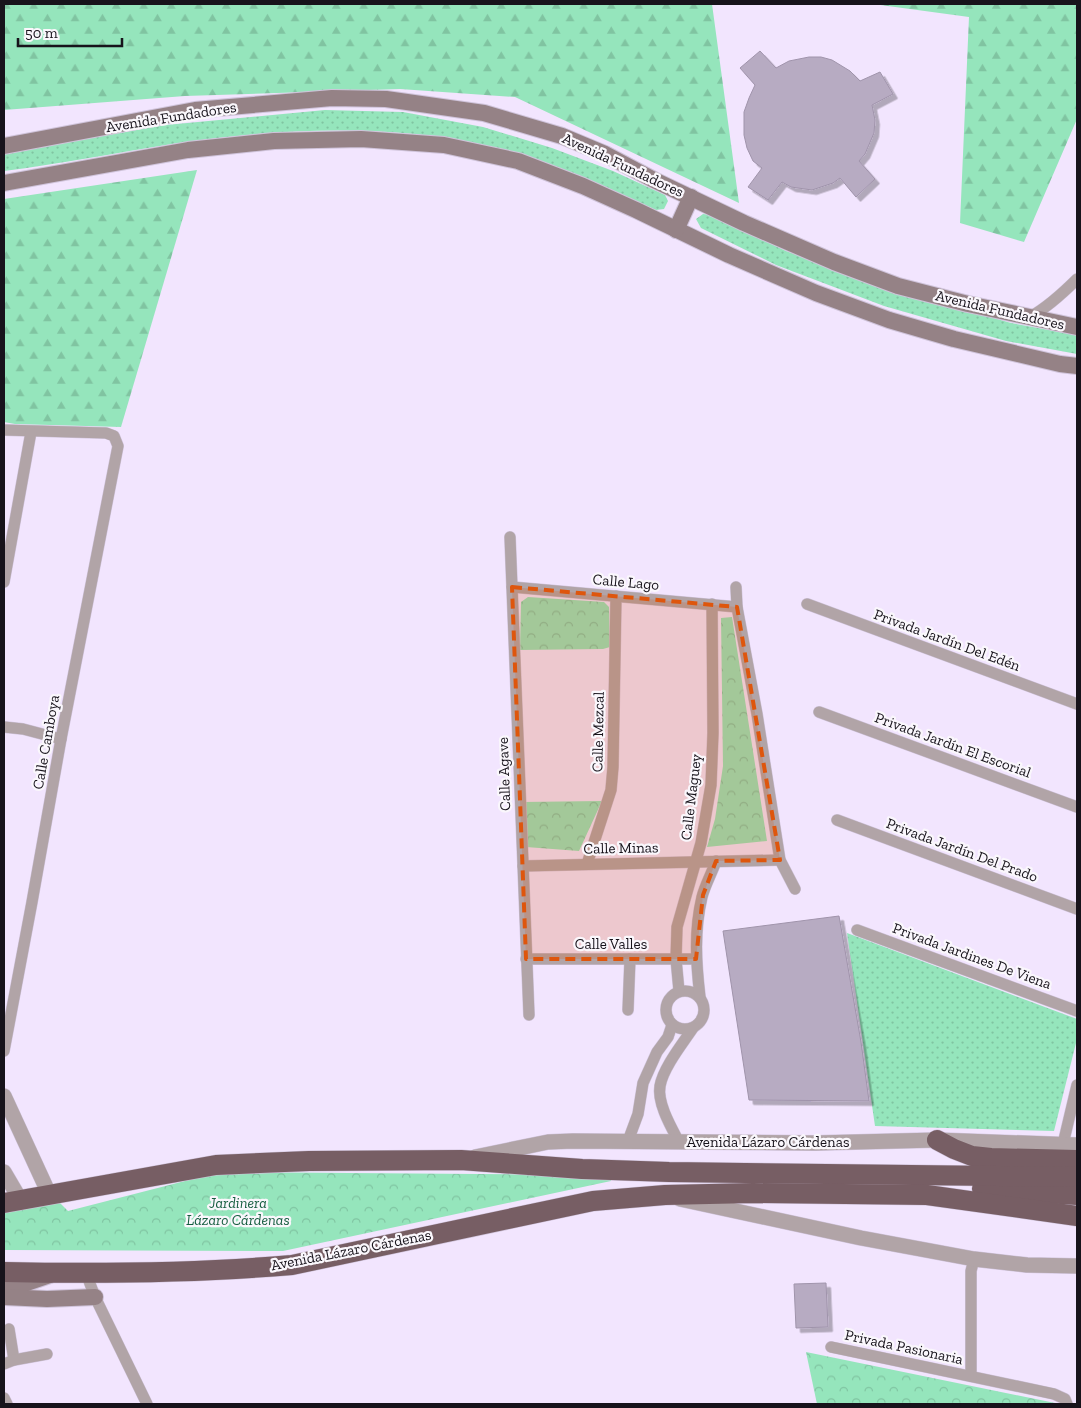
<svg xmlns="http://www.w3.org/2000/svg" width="1081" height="1408" viewBox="0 0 1081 1408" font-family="'Zilla Slab',serif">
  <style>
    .grass { fill: url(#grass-dots) }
    .forest { fill: url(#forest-firs) }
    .park { fill: url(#park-crowns) }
    .building { fill: #b7abc2; stroke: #a094ab; filter: url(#shadow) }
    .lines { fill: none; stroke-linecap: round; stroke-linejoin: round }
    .minor-casing { stroke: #cfc3da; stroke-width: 12 }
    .tertiary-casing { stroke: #cfc3da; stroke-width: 16 }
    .secondary-casing { stroke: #cfc3da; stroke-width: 18 }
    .trunk-casing { stroke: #cfc3da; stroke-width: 21 }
    .minor { stroke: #b1a4a7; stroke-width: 11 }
    .tertiary { stroke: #b1a4a7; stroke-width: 15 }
    .secondary { stroke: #958286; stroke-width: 16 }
    .trunk { stroke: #775e64; stroke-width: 20 }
    .marked { fill: #de560d; fill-opacity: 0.2; stroke: #de560d; stroke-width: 4; stroke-dasharray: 10 6; stroke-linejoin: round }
    .labels { text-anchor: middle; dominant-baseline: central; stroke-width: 4.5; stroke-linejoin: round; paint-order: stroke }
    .street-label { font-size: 15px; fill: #17131b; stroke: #faf7fc }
    .park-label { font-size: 15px; font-style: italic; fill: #155d3f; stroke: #faf7fc }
  </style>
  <defs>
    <pattern id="grass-dots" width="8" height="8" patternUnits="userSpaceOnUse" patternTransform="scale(1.25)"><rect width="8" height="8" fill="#95e5bc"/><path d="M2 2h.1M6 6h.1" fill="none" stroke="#80c4a1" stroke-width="1.8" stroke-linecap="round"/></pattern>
    <pattern id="forest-firs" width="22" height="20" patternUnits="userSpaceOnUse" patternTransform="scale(1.25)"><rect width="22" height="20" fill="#95e5bc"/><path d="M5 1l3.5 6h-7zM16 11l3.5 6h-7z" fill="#80c4a1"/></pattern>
    <pattern id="park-crowns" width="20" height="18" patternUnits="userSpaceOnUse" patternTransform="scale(1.25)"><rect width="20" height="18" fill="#95e5bc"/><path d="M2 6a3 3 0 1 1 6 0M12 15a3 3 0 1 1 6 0" fill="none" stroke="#80c4a1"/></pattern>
    <filter id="shadow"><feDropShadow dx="4.5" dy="4.5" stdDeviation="0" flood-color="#0004"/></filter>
  </defs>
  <rect width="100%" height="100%" fill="#f2e5fe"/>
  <g class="grass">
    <path d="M325 110 403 112 483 127 552 148 613 171 665 195 668 201 664 209 656 210C614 192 573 175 530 160 514 155 499 148 483 145 380 123 275 129 172 144 115 153 60 164 4 171V152L32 148 166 125Z"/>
    <path d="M703 214 713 215 786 251 894 289 1011 323 1077 335V354L1006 341 884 306 776 265 701 228 696 219Z"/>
    <path d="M847 933 1077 1019V1039L1054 1131 875 1126Z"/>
  </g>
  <g class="forest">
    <path d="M4 4H712L739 203 515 97 400 89 185 96 4 110Z"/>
    <path d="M873 4H1077V119L1024 242 960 223 969 17Z"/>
    <path d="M197 170 121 427 15 424 4 422V199Z"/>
  </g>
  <g class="park">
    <path d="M528 597 604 602 609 607 610 647 603 649 520 650 521 602Z"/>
    <path d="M732 617 767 841 707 847 715 819 723 766 721 618Z"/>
    <path d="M602 801 579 851 526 847 521 802Z"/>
    <path d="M220 1172 611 1175V1181L283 1251 4 1250V1212L60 1203 68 1211Z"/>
    <path d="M806 1352 1060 1404H817Z"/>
  </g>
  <g class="building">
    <path d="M760 51 776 68 789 61 809 57H821L832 60 850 71 860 81 880 72 893 94 872 105 875 120 874 133 865 154 859 161 875 179 856 197 840 178 833 183 812 190 791 187 782 182 768 200 748 187 762 168 753 161 747 148 744 135V112L749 98 755 85 740 68Z"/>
    <path d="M839 916 861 1042 869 1101 749 1100 723 931Z"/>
    <path d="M826 1283 828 1327 796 1328 794 1284Z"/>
  </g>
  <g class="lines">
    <defs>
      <g id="minor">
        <path d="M1030 317C1048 307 1062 294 1077 279"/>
        <path d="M4 430 106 433 114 436 118 446 61 739 32 902 4 1051"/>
        <path d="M510 537 529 1015"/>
        <path d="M4 582 31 432"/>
        <path d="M512 587 737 607"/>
        <path d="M736 587 737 607 757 714 780 860 795 889"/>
        <path d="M807 604 1077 704"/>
        <path d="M819 712 1077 807"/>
        <path d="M4 727 23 729 61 739"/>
        <path d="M837 820 1077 909"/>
        <path d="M587 864 611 790 613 767 616 596"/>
        <path d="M523 866 780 860"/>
        <path d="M857 930 1077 1011"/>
        <path d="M526 959H696"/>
        <circle cx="685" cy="1010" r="19"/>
        <path d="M679 991 676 959 677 927 701 843 711 785 713 733 712 604"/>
        <path d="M700 997C696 963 694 931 702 897 705 885 712 873 716 861"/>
        <path d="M628 1010 630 959"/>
        <path d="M628 1141 638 1114 643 1083 657 1052 668 1037 672 1025"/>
        <path d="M679 1142C671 1127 657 1103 660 1086 663 1068 683 1043 693 1028"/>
        <path d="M1063 1144 1077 1085"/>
        <path d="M86 1273 95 1297 147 1404"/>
        <path d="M9 1329 14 1360"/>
        <path d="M831 1347 1054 1394 1065 1399 1067 1404"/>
        <path d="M4 1364 14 1360 47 1354"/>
        <path d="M971 1376V1271L974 1259"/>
        <path d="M4 1398 7 1404"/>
      </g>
      <g id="tertiary">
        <path d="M4 1096 50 1196"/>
        <path d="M475 1157 548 1142 573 1141 815 1143 937 1140 1077 1145"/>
        <path d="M4 1172 21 1201"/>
        <path d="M680 1199 861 1238 974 1259 1027 1265 1077 1266"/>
      </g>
      <g id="secondary">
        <path d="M4 146 195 110 332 98 386 99 484 113 562 136 605 154 654 180 744 223 834 262 898 286 968 304 1077 327"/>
        <path d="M4 183 188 150 274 141 361 139 444 145 518 161 583 186 636 210 729 255 816 293 889 320 954 339 1060 364 1077 366"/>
        <path d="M676 230 691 197"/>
        <path d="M4 1286 24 1284 50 1275"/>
        <path d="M4 1297 47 1299 95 1297"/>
      </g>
      <g id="trunk">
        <path d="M937 1140 954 1149 972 1156 991 1158 1077 1160"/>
        <path d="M982 1189 1077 1195"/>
        <path d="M4 1203 216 1165 309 1161 461 1160 582 1169 669 1172 1077 1177"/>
        <path d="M4 1272C100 1274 197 1273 292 1265L593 1201 665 1195 753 1193 927 1195 1077 1216"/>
      </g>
    </defs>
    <use href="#minor" class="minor-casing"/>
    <use href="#tertiary" class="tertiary-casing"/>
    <use href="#secondary" class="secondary-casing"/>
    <use href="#trunk" class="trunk-casing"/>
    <use href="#minor" class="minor"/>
    <use href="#tertiary" class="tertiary"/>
    <use href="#secondary" class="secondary"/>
    <use href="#trunk" class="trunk"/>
  </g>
  <path class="marked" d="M512 587 737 607 780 860 716 861 703 895 696 959H526Z"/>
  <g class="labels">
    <g class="street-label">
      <text transform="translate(171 117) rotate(-9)">Avenida Fundadores</text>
      <text transform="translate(623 165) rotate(25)">Avenida Fundadores</text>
      <text transform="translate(1000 310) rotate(13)">Avenida Fundadores</text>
      <text transform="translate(626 582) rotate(5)">Calle Lago</text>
      <text transform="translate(947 640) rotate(20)">Privada Jardín Del Edén</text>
      <text transform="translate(598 732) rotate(-89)">Calle Mezcal</text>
      <text transform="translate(46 742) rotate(-80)">Calle Camboya</text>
      <text transform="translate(953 745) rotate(20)">Privada Jardín El Escorial</text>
      <text transform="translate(504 774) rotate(-92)">Calle Agave</text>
      <text transform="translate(691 797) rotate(-83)">Calle Maguey</text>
      <text transform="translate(621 848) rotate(-1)">Calle Minas</text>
      <text transform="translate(962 850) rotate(20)">Privada Jardín Del Prado</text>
      <text x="611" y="944">Calle Valles</text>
      <text transform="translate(972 956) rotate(20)">Privada Jardines De Viena</text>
      <text x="768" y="1142">Avenida Lázaro Cárdenas</text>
      <text transform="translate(351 1250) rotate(-11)">Avenida Lázaro Cárdenas</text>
      <text transform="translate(904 1347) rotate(12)">Privada Pasionaria</text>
    </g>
    <g class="park-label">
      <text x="238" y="1203">Jardinera<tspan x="238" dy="17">Lázaro Cárdenas</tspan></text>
    </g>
  </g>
  <rect width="1081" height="1408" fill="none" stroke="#17131b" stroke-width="10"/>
  <path d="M18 38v8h104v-8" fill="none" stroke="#17131b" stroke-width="2.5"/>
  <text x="25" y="38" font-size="15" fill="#17131b" stroke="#faf7fc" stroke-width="4" paint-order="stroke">50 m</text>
</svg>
